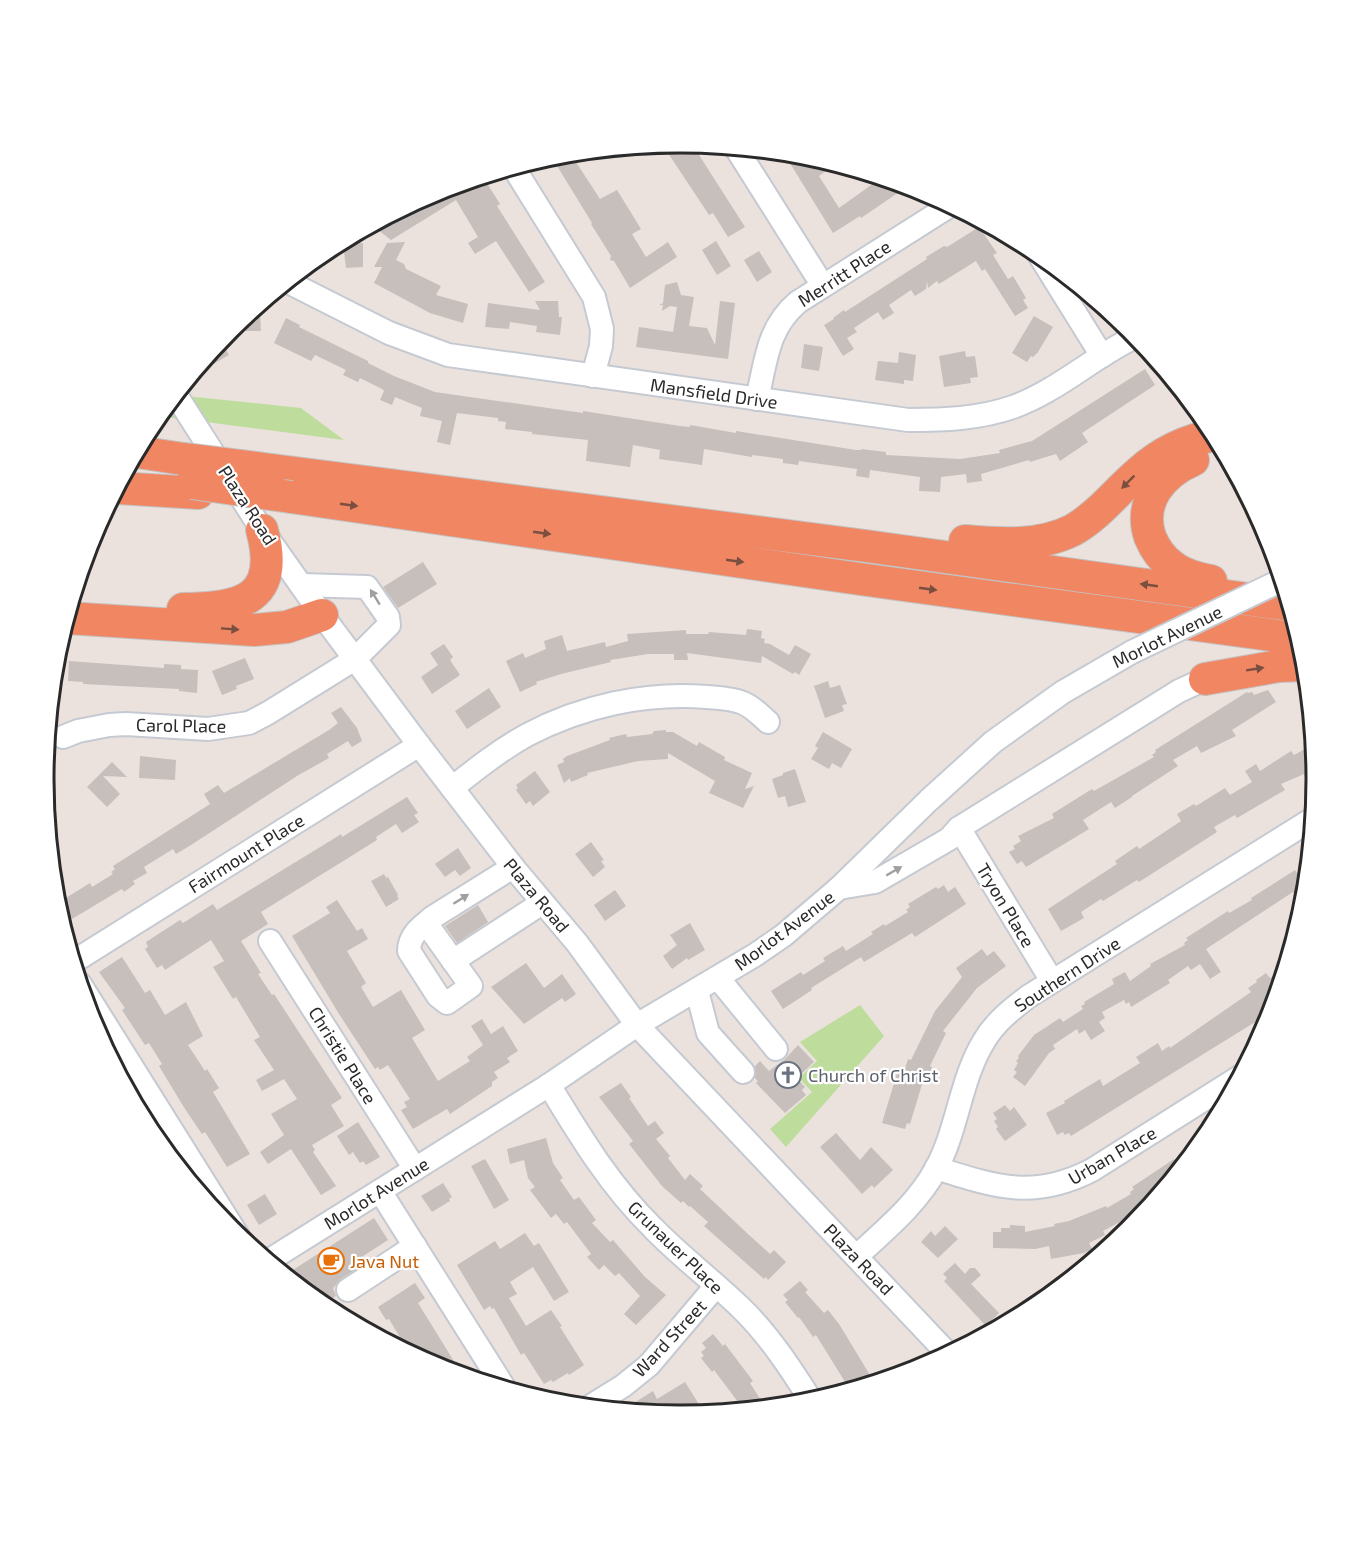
<svg xmlns="http://www.w3.org/2000/svg" width="1361" height="1559" viewBox="0 0 1361 1559" font-family="'Exo 2',sans-serif">
  <style>
    .industrial { fill: #dddde4 }
    .green { fill: #bedd9d }
    .building { fill: #c6bfbc }
    .lines { fill: none; stroke-linecap: round; stroke-linejoin: round }
    .minor-casing { stroke: #c5cad2; stroke-width: 26 }
    .highway-casing { stroke: #c3c3c3; stroke-width: 34 }
    .minor { stroke: #fff; stroke-width: 22 }
    .highway { stroke: #f18662; stroke-width: 32 }
    .minor-bridge-casing { stroke: #c5cad2; stroke-width: 26; stroke-linecap: butt }
    .highway-bridge-casing { stroke: #c3c3c3; stroke-width: 34; stroke-linecap: butt }
    .minor-bridge { stroke: #fff; stroke-width: 22 }
    .highway-bridge { stroke: #f18662; stroke-width: 32 }
    .oneway { fill: #7a4f40 }
    .oneway2 { fill: #9f9f9f }
    .labels { text-anchor: middle; dominant-baseline: central; stroke-width: 4.5; stroke-linejoin: round; paint-order: stroke }
    .street-label { font-size: 18px; fill: #2a2a2a; stroke: #fff }
    .worship-label { font-size: 18px; fill: #5b616d; stroke: #fff; text-anchor: start }
    .food-label { font-size: 18px; fill: #c56008; stroke: #fff; text-anchor: start }
    .rim { fill: none; stroke: #2a2a2a; stroke-width: 3 }
  </style>
  <rect width="100%" height="100%" fill="#ebe2dd"/>
  <path class="industrial" d="M92 1023 230 1230 151 1133Z"/>
  <g class="green">
    <path d="M176 395 301 408 344 440 159 416Z"/>
    <path d="M860 1005 884 1036 786 1147 770 1129 812 1092 799 1078 817 1061 800 1042Z"/>
  </g>
  <g class="building">
    <path d="M681 142 692 144 745 227 728 237 713 213 709 215 662 144Z"/>
    <path d="M570 153 600 199 617 190 641 229 632 234 646 257 668 242 677 257 630 288 614 261 610 260 611 256 591 224 592 223 551 156Z"/>
    <path d="M797 154 836 164 819 176 839 208 881 178 908 186 861 218 860 216 833 233 788 160Z"/>
    <path d="M483 177 500 204 497 206 545 282 529 292 496 241 475 254 468 243 478 237 456 200 391 240 377 229 386 218 417 202 418 204 440 190Z"/>
    <path d="M979 227 997 253 993 255 1008 279 1013 276 1026 298 1023 300 1028 308 1015 316 985 269 982 271 976 261 939 284 937 281 928 288 927 281 926 289 915 296 911 290 889 305 894 313 883 320 878 312 854 328 857 332 847 338 854 349 843 356 824 325 834 319 833 318 844 310 845 312 927 259 926 257 944 246 947 247Z"/>
    <path d="M716 241 731 266 717 275 702 250Z"/>
    <path d="M405 242 396 260 404 264 406 269 441 286 436 295 468 304 463 323 430 313 374 283 382 267H374L387 243Z"/>
    <path d="M363 243V267L346 268 343 244Z"/>
    <path d="M759 251 772 272 757 282 744 260Z"/>
    <path d="M677 282 681 295 694 297 689 326 707 328 715 345 720 301 735 303 728 359 636 347 639 327 673 332 677 307 670 306 662 311 663 305H659L663 303 665 285Z"/>
    <path d="M535 301H558L559 317H562L560 335 536 332 537 326 510 322 509 329 485 327 488 303 540 310Z"/>
    <path d="M249 313H260L261 331H229Z"/>
    <path d="M1034 316 1053 327 1038 352 1033 357 1031 356 1027 362 1012 353Z"/>
    <path d="M286 318 300 325 299 327 368 361V363L394 376 435 392 583 413V411L680 426 690 427V425L736 433V431L856 450H861V449L886 452V455L960 459 1000 453 999 450 1032 441 1145 369 1155 385 1082 433 1088 442 1060 461 1056 454 1030 462 1029 460 981 474 982 481 967 483 966 474 941 477 940 492 919 491 920 477 870 470 869 478 856 476 857 469 799 461 798 465 783 463V459L752 455V457L704 449 702 465 659 459 660 450 633 445 630 467 586 461 588 440 532 434V432L505 429 506 422 498 421V418L457 413 450 445 437 442 442 421 420 416 422 408 395 397 392 405 380 400 384 391 382 389 360 378 358 382 343 375 346 370 315 355 311 361 274 343Z"/>
    <path d="M221 340 229 355 193 376 192 375Z"/>
    <path d="M804 344 823 347 819 371 801 368Z"/>
    <path d="M965 351 966 357 975 356 978 377 970 378 971 383 944 387 939 356Z"/>
    <path d="M899 352 916 355 913 381 904 380V384L875 380 878 361 898 363Z"/>
    <path d="M423 562 437 584 398 608 383 587Z"/>
    <path d="M747 629 762 631 761 638 765 639 764 643 770 644 789 655 795 645 811 654 799 675 795 672 793 674 762 656 761 663 687 653 688 660H674V654H648L610 660 611 662 561 674 536 682 537 684 520 692 506 661 523 653 525 658 546 649 544 641 562 635 567 651 605 642 606 647 628 641 627 634 686 630V634H708L709 632 746 635Z"/>
    <path d="M444 644 453 657 450 660 460 675 432 694 421 677 438 665 430 653Z"/>
    <path d="M245 658 254 679 236 686 237 689 222 695 212 671Z"/>
    <path d="M69 661 164 668V664L181 665V669L198 670 197 693 179 691V689L83 684V682L68 681Z"/>
    <path d="M828 681 830 688 840 685 847 704 842 705 844 711 825 718 814 686Z"/>
    <path d="M489 688 501 707 467 729 455 711Z"/>
    <path d="M1268 690 1276 702 1232 730 1236 736 1201 753 1197 746 1173 760 1178 766 1132 796V797L1115 808 1111 802 1083 820 1089 829 1026 867 1022 861 1017 864 1009 852 1015 849 1013 846 1021 841 1018 836 1054 818 1052 814 1092 789 1094 791 1154 757 1152 755 1156 752 1155 750 1247 692 1248 693 1252 692 1254 695Z"/>
    <path d="M341 707 357 728 362 741 352 747 348 741 327 754 329 758 297 776 191 845 176 854 173 849 144 867 147 873 133 881 135 884 124 892 122 889 72 919 61 901 90 883 92 887 113 874 111 872 115 869 113 866 210 804 204 794 218 785 224 793 329 730 338 723 331 713Z"/>
    <path d="M666 730V732H673L697 746 699 742 725 757 724 760 752 773 745 789 754 786 743 808 709 793 715 781 668 753V759L638 761 587 773 588 775 571 782 570 778 564 783 557 765 564 762 563 759 567 756 610 740 609 738 626 734 627 737 652 734 654 731Z"/>
    <path d="M823 732 852 749 841 768 832 763 829 769 811 759 818 748 815 746Z"/>
    <path d="M1305 749 1317 771 1306 777 1304 774 1281 784 1285 790 1237 818 1235 815 1214 827 1217 832 1139 882 1137 880 1103 901 1101 899 1081 912 1084 918 1061 931 1048 909 1117 864 1115 861 1137 846 1139 849 1181 821 1177 814 1194 804 1196 806 1225 788 1230 795 1252 782 1245 771 1256 764 1260 771 1291 751 1294 755Z"/>
    <path d="M140 756 176 760 175 780 139 778Z"/>
    <path d="M112 762 127 777 103 776 120 794 107 807 87 787Z"/>
    <path d="M795 769 806 802 788 807 785 796 778 798 772 779 783 775V773Z"/>
    <path d="M535 771 550 792 533 806 530 801 526 804 516 790 518 788 516 785Z"/>
    <path d="M407 797 418 813 414 815 419 822 402 833 396 824 376 837 377 840 353 855 261 912 268 924 241 941 261 973 258 974 272 995 274 994 342 1098 331 1105 344 1126 312 1145 315 1150 313 1152 336 1186 321 1195 291 1149 268 1164 260 1152 284 1135 271 1114 297 1099 284 1079 262 1091 256 1080 274 1070 254 1040 260 1037 236 997 233 999 213 967 224 961 211 940 165 970 162 965 157 968 145 949 148 947 146 942 180 920 183 923 213 904 217 910 330 841 341 834 342 837Z"/>
    <path d="M591 842 604 860 601 861 605 867 593 877 575 854Z"/>
    <path d="M458 848 471 868 460 876 455 870 445 877 435 864Z"/>
    <path d="M1295 870 1307 889 1304 909 1293 892 1206 949 1221 972 1210 979 1200 964 1191 970 1188 966 1168 980 1170 983 1131 1007 1129 1002 1126 1004 1124 1000 1102 1012 1105 1018 1099 1022 1105 1031 1091 1040 1085 1030 1079 1034 1077 1029 1053 1045 1055 1049 1049 1053 1025 1086 1013 1077 1017 1072 1014 1070 1018 1063 1016 1061 1019 1058 1018 1056 1034 1035 1060 1018 1063 1022 1083 1009 1081 1006 1085 1004 1084 1002 1114 984 1112 979 1125 972 1130 981 1151 966 1150 964 1185 945 1184 943 1188 940 1186 938 1228 911 1229 913 1252 900 1251 898Z"/>
    <path d="M384 874 386 878 388 877 398 895 397 896 399 899 386 907 371 881Z"/>
    <path d="M944 885 948 892 955 887 966 904 915 937 912 933 864 962 861 957 811 988 812 990 783 1009 771 991 801 972 803 975 825 961 823 958 843 946 846 951 873 934 871 932 884 924 885 926 908 912 906 910 910 907 908 904 936 887 938 889Z"/>
    <path d="M615 890 626 906 605 921 594 905Z"/>
    <path d="M337 900 357 931 362 928 368 939 347 951 366 983 361 987 373 1007 401 990 425 1030 412 1038 438 1081 470 1061 467 1057 483 1045 471 1026 482 1019 491 1034 503 1026 518 1051 507 1058 510 1062 494 1072 498 1078 492 1082V1086L450 1114 447 1109 413 1129 401 1110 407 1107 404 1102 410 1099 388 1065 380 1070 378 1067 375 1069 339 1014 292 936 330 913 326 907Z"/>
    <path d="M478 905 488 922 457 943 445 926Z"/>
    <path d="M690 923 705 950 688 960 687 958 672 969 663 956 677 945 670 935Z"/>
    <path d="M982 949 987 956 994 951 1006 966 977 988 943 1031 946 1033 930 1066 932 1067 927 1083 923 1081 910 1124 907 1123 905 1129 882 1123 898 1070 904 1072 908 1059 911 1060 935 1011 962 977 956 968Z"/>
    <path d="M122 957 145 993 150 990 165 1015 186 1002 203 1036 188 1045 205 1071 207 1069 219 1088 213 1092 250 1154 227 1167 205 1132 202 1134 185 1109 159 1066 162 1064 149 1043 145 1045 122 1010 125 1008 99 972Z"/>
    <path d="M526 963 544 988 562 974 576 994 565 1002 562 998 524 1024 491 987Z"/>
    <path d="M1286 968 1273 1011 1079 1131 1071 1136 1069 1133 1065 1135 1063 1132 1057 1135 1046 1113 1065 1103 1064 1101 1100 1079 1103 1086 1140 1063 1136 1057 1158 1043 1162 1051 1169 1046 1170 1048 1251 992 1248 988 1257 982 1256 980 1266 973 1270 978Z"/>
    <path d="M798 1045 814 1062 797 1078 805 1087 802 1090 806 1095 785 1113 756 1083 758 1081 755 1078V1066L760 1061 769 1071 785 1059Z"/>
    <path d="M621 1083 631 1097 629 1098 648 1126 655 1121 664 1133 656 1139 670 1156 668 1158 685 1180 690 1174 703 1186 700 1189 748 1234 770 1254 774 1250 786 1262 768 1280 766 1277 764 1279 704 1226 708 1222 690 1206 689 1207 683 1201 681 1203 662 1186 629 1144 633 1141 599 1097Z"/>
    <path d="M1005 1105 1010 1111 1014 1107 1027 1125 1005 1141 996 1129 998 1127 994 1121 997 1119 993 1113Z"/>
    <path d="M358 1122 380 1157 366 1165 363 1161 360 1163 353 1152 349 1155 337 1136Z"/>
    <path d="M836 1133 860 1160 871 1147 893 1170 874 1188 872 1185 862 1194 820 1147Z"/>
    <path d="M546 1138 553 1163 563 1178 560 1180 574 1200 579 1197 596 1220 592 1223 610 1242 613 1240 645 1277 666 1295 636 1325 624 1314 640 1296 619 1273 615 1276 604 1265 599 1270 587 1257 591 1254 567 1222 564 1224 556 1214 551 1218 530 1190 535 1187 528 1178 524 1160 510 1164 507 1149Z"/>
    <path d="M485 1159 509 1200 494 1209 471 1166Z"/>
    <path d="M1174 1159 1180 1170 1153 1204 1103 1231 1105 1235 1089 1243 1092 1249 1084 1253 1051 1259 1049 1246 1035 1249 993 1248V1232H1001V1228H1010V1225L1025 1226V1232L1055 1226 1054 1224 1069 1221 1106 1206 1107 1208 1131 1194 1130 1192 1134 1189 1132 1187Z"/>
    <path d="M443 1183 452 1197 449 1199 450 1201 432 1212 421 1196Z"/>
    <path d="M265 1194 277 1214 259 1225 247 1205Z"/>
    <path d="M374 1218 388 1240 357 1260 361 1266 341 1279 333 1288 336 1296 322 1305 285 1275Z"/>
    <path d="M945 1226 958 1239 938 1258 921 1242 931 1231 935 1236Z"/>
    <path d="M525 1233 534 1246 539 1243 569 1292 554 1301 533 1267 510 1282 517 1294 509 1298 526 1326 551 1310 562 1326 560 1327 584 1365 569 1375 568 1373 553 1382 551 1380 544 1384 524 1353 521 1355 494 1308 492 1309 490 1306 484 1310 457 1265 495 1241 500 1249Z"/>
    <path d="M955 1263 965 1274 970 1268H975L981 1275 971 1284 999 1313 986 1326 944 1281 947 1278 943 1274Z"/>
    <path d="M800 1281 808 1290 805 1292 824 1313 828 1310 839 1324 873 1380 865 1386 850 1390 816 1335 813 1337 799 1317 798 1318 785 1302 788 1300 783 1295Z"/>
    <path d="M415 1283 425 1298 418 1303 463 1376 436 1368 410 1354 389 1319 386 1320 378 1307Z"/>
    <path d="M713 1334 723 1346 725 1344 753 1381 750 1383 766 1408 744 1410 714 1370 712 1372 701 1358 704 1356 701 1352 706 1348 702 1343Z"/>
    <path d="M685 1382 705 1414 680 1416 621 1411 653 1391 657 1399Z"/>
  </g>
  <g class="lines">
    <defs>
      <g id="minor">
        <path d="M736 148 823 286"/>
        <path d="M514 168 594 297 602 329 601 346 593 376"/>
        <path d="M1038 253 1102 356"/>
        <path d="M288 282 389 333 448 355 908 420C944 420 978 419 1013 407 1058 391 1094 356 1137 336"/>
        <path d="M176 395 262 530 322 615 419 745 513 867 577 943 637 1025 949 1355"/>
        <path d="M757 399C766 362 767 328 798 302L951 205"/>
        <path d="M63 737 78 731 109 725 126 724 208 729 249 723 268 713 355 659 389 625 388 617 367 587 301 585"/>
        <path d="M452 788C476 769 500 750 527 735 582 706 645 692 707 697 719 698 732 698 743 703 753 707 760 715 768 722"/>
        <path d="M959 828 1052 981"/>
        <path d="M839 888 875 882 949 839 959 828 1179 691 1205 679"/>
        <path d="M426 923 471 986 447 1003 438 996 409 951C409 935 421 927 433 917L513 867"/>
        <path d="M270 941 415 1169"/>
        <path d="M453 961 542 903"/>
        <path d="M73 962 419 745"/>
        <path d="M718 978 776 1049"/>
        <path d="M80 984 238 1236"/>
        <path d="M697 991 708 1033 743 1072"/>
        <path d="M549 1085C580 1136 610 1186 653 1228 680 1256 712 1280 741 1308 769 1335 791 1369 812 1402"/>
        <path d="M936 1168C996 1187 1034 1200 1092 1170L1241 1076"/>
        <path d="M380 1191 505 1389"/>
        <path d="M857 1256C886 1229 917 1204 936 1169 958 1129 960 1080 984 1041 995 1022 1012 1009 1029 996L1314 818"/>
        <path d="M268 1261 549 1085 637 1025 755 955 784 935 839 888 929 800 993 742 1063 692 1132 652"/>
        <path d="M348 1290 415 1246"/>
        <path d="M589 1407 623 1386 649 1365 716 1286"/>
      </g>
      <g id="highway">
        <path d="M137 452 177 458"/>
        <path d="M1193 460C1163 473 1138 501 1150 537 1155 549 1162 559 1172 566 1183 575 1197 578 1211 581"/>
        <path d="M272 470 866 546 1290 605"/>
        <path d="M118 488 198 493"/>
        <path d="M291 497 860 579 1300 639"/>
        <path d="M965 541C1000 544 1040 547 1073 530 1099 515 1116 492 1138 473 1160 453 1186 440 1215 435"/>
        <path d="M183 609C241 609 281 599 262 530"/>
        <path d="M67 618 254 630 287 627 322 615"/>
        <path d="M1205 679 1279 666 1306 665"/>
      </g>
    </defs>
    <use href="#minor" class="minor-casing"/>
    <use href="#highway" class="highway-casing"/>
    <use href="#minor" class="minor"/>
    <use href="#highway" class="highway"/>
    <defs>
      <path id="minor-bridge" d="M1132 652 1282 580"/>
      <g id="highway-bridge">
        <path d="M177 458 272 470"/>
        <path d="M192 483 291 497"/>
      </g>
    </defs>
    <use href="#minor-bridge" class="minor-bridge-casing"/>
    <use href="#highway-bridge" class="highway-bridge-casing"/>
    <use href="#minor-bridge" class="minor-bridge"/>
    <use href="#highway-bridge" class="highway-bridge"/>
  </g>
  <defs><path id="oneway-solid" d="M-6-.8H1V-3.2L6.5 0L1 3.2V.8H-6Z" transform="scale(1.5)"/></defs>
  <g class="oneway">
    <use href="#oneway-solid" transform="translate(1128 482) rotate(135)"/>
    <use href="#oneway-solid" transform="translate(349 505) rotate(8)"/>
    <use href="#oneway-solid" transform="translate(542 533) rotate(8)"/>
    <use href="#oneway-solid" transform="translate(735 561) rotate(8)"/>
    <use href="#oneway-solid" transform="translate(1149 585) rotate(-172)"/>
    <use href="#oneway-solid" transform="translate(928 589) rotate(8)"/>
    <use href="#oneway-solid" transform="translate(230 629) rotate(4)"/>
    <use href="#oneway-solid" transform="translate(1255 669) rotate(-9)"/>
  </g>
  <g class="oneway2">
    <use href="#oneway-solid" transform="translate(375 597) rotate(-122)"/>
    <use href="#oneway-solid" transform="translate(894 871) rotate(-30)"/>
    <use href="#oneway-solid" transform="translate(461 899) rotate(-32)"/>
  </g>
  <defs>
    <symbol id="church-ring" viewBox="-11 -11 22 22"><circle r="9.5" fill="#fff" stroke="#6b7280" stroke-width="1.5"/><path d="M-1.2-6h2.4v3.5h3.3v2.4h-3.3V6h-2.4V-.1h-3.3v-2.4h3.3Z" fill="#6b7280"/></symbol>
    <symbol id="cafe-ring" viewBox="-11 -11 22 22"><circle r="9.5" fill="#fff" stroke="#e8710a" stroke-width="1.5"/><path d="M-5.5-4.5H6V0H3Q3 3.5 0 3.5H-2.5Q-5.5 3.5-5.5 0ZM3-3.2v2h1.7v-2ZM-6 4.5H4V6H-6Z" fill="#e8710a"/></symbol>
  </defs>
  <g fill-rule="evenodd">
    <use href="#church-ring" x="773" y="1060" width="30" height="30"/>
    <use href="#cafe-ring" x="316" y="1246" width="30" height="30"/>
  </g>
  <g class="labels">
    <g class="street-label">
      <text transform="translate(844 273) rotate(-33)">Merritt Place</text>
      <text transform="translate(714 393) rotate(8)">Mansfield Drive</text>
      <text transform="translate(248 505) rotate(57)">Plaza Road</text>
      <text transform="translate(1167 636) rotate(-26)">Morlot Avenue</text>
      <text transform="translate(181 725) rotate(1)">Carol Place</text>
      <text transform="translate(246 853) rotate(-32)">Fairmount Place</text>
      <text transform="translate(537 895) rotate(50)">Plaza Road</text>
      <text transform="translate(1006 905) rotate(59)">Tryon Place</text>
      <text transform="translate(784 930) rotate(-37)">Morlot Avenue</text>
      <text transform="translate(1067 974) rotate(-33)">Southern Drive</text>
      <text transform="translate(343 1055) rotate(58)">Christie Place</text>
      <text transform="translate(1112 1155) rotate(-30)">Urban Place</text>
      <text transform="translate(376 1193) rotate(-32)">Morlot Avenue</text>
      <text transform="translate(676 1247) rotate(44)">Grunauer Place</text>
      <text transform="translate(859 1259) rotate(46)">Plaza Road</text>
      <text transform="translate(669 1338) rotate(-47)">Ward Street</text>
    </g>
    <g class="worship-label">
      <text x="808" y="1075">Church of Christ</text>
    </g>
    <g class="food-label">
      <text x="350" y="1261">Java Nut</text>
    </g>
  </g>
  <path d="M0 0H1361V1559H0ZM54 779a626 626 0 1 1 1252 0a626 626 0 1 1-1252 0Z" fill="#fff" fill-rule="evenodd"/>
  <path class="rim" d="M54 779a626 626 0 1 1 1252 0a626 626 0 1 1-1252 0Z"/>
</svg>
